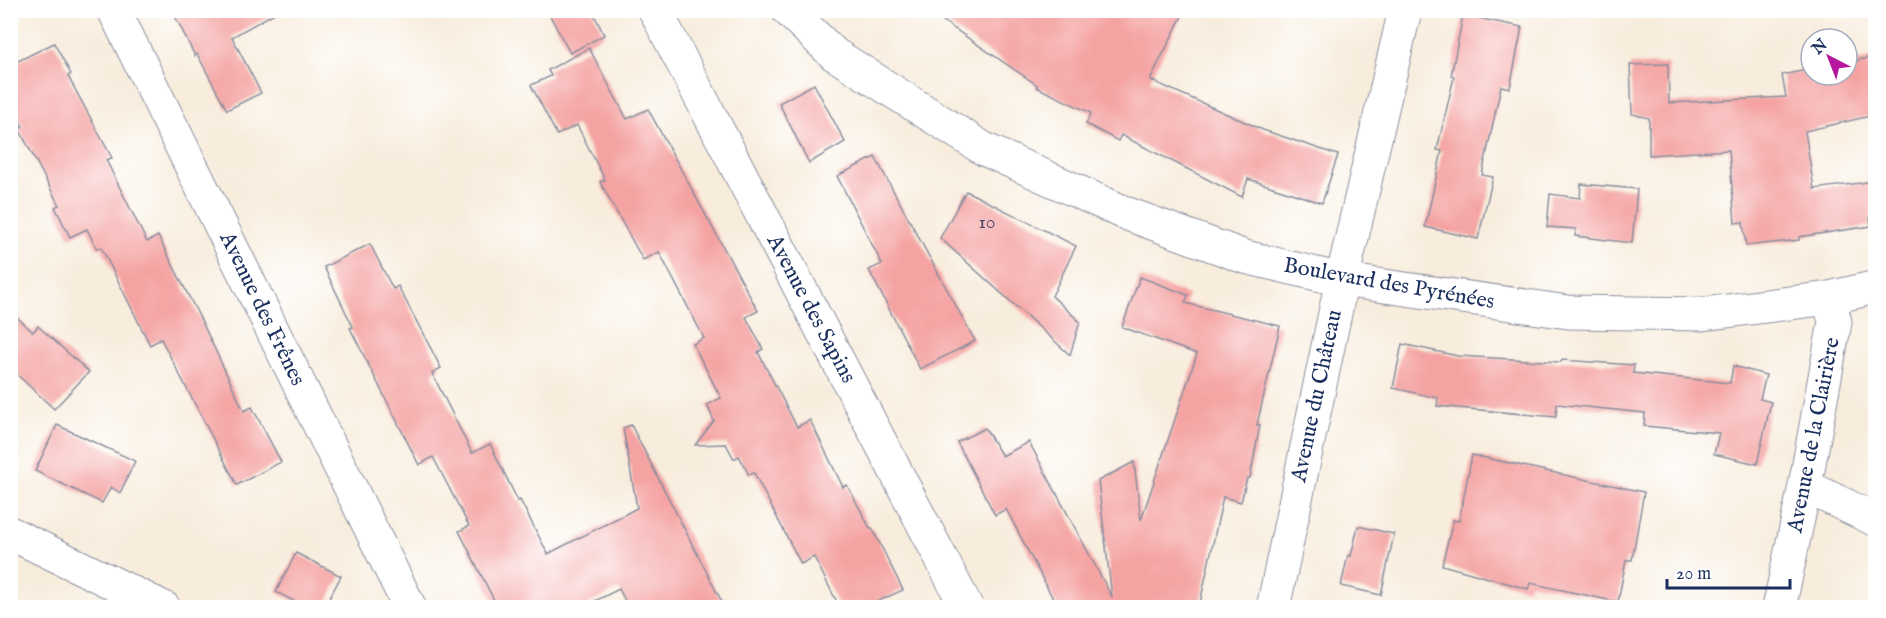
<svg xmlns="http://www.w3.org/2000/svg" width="1886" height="618" viewBox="0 0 1886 618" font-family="'IM FELL English',serif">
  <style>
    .building { fill: #f4a3a2 }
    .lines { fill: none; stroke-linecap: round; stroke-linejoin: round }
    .minor-casing { stroke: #8a8e9e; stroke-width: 35 }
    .minor { stroke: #fff; stroke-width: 33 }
    .labels { text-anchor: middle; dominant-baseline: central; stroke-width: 5; stroke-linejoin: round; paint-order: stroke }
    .number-label { font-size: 20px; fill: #514c6f }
    .street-label { font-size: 22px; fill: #1b2f5e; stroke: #fff }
  </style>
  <rect width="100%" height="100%" fill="#fff"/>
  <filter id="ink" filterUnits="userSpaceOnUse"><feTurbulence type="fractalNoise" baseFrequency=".0167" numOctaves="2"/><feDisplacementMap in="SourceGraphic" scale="12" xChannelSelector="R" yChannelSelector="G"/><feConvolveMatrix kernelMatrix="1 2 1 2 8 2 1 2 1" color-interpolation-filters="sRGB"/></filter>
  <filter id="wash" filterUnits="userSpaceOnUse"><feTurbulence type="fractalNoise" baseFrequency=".008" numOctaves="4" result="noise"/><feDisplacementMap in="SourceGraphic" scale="24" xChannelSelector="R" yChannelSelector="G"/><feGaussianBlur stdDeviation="1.35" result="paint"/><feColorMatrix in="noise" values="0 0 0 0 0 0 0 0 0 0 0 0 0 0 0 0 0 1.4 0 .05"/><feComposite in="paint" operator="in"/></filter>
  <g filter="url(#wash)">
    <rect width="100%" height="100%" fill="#f8eddd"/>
    <g id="blocks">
      <g class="building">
        <path d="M172 10H280L232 37 261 93 227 110 197 54 195 56Z"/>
        <path d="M547 10H592L604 35 570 53Z"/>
        <path d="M927 10H1185L1150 80 1263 130 1338 155 1322 203 1248 179 1242 197 1121 135 1118 141 1086 124 1091 113 1036 87 1037 85Z"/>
        <path d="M1463 15 1522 27 1510 88 1501 86 1482 175 1493 177 1478 239 1425 227 1442 151 1437 150 1454 77 1451 76Z"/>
        <path d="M54 43 71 74 68 76 112 158 106 160 147 242 158 236 202 322 244 411 252 407 281 462 237 485 161 339 150 345 101 247 97 249 87 229 70 237 55 207 59 205 19 129 23 127 10 102V65Z"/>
        <path d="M589 48 627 119 648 109 758 311 746 317 763 349 758 352 797 427 810 420 843 487 847 485 870 528H872L903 590 863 608H840L814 557 801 564 754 473 749 475 739 456 734 459 726 444 695 445 714 421 707 405 721 398 693 344 704 338 659 252 643 260 600 182 605 180 577 125 557 135 531 85 551 76 548 70Z"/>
        <path d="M1875 57V115L1805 131 1814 189 1875 181V216L1870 217 1871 226 1799 237V240L1746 246 1743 222 1735 223 1729 150 1649 155V118L1632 114 1630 65 1668 64 1669 103 1786 97 1782 75 1811 69V75H1847V62Z"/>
        <path d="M814 84 845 142 809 163 779 103Z"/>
        <path d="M875 157 975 341 920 369 869 270 882 264 837 176Z"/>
        <path d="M1581 184 1637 189 1632 243 1575 236 1576 229 1547 227 1550 194 1580 198Z"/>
        <path d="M966 191 1076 246 1052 296 1080 322 1070 355 940 238Z"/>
        <path d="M370 244 393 289 398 286 441 368 432 373 472 453 490 444 518 501 520 500 548 554 637 508 623 428 631 425 725 608H629L619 589 581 608H498L459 531 469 526 433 457 419 465 350 328 353 327 324 267Z"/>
        <path d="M1140 277 1188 295 1185 303 1280 326 1257 425H1260L1250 478H1247L1241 502 1223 497 1199 608H1058L1006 509 995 515 957 442 985 428 1002 456 1029 442 1112 597 1098 481 1134 462 1141 520 1197 354 1122 327Z"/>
        <path d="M10 311 33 332 38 326 89 372 54 409 10 368Z"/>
        <path d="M1402 344 1458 356 1561 362 1562 360 1634 365 1633 373 1730 383 1733 366 1766 375 1760 399 1771 402 1757 464 1714 454 1719 433 1644 426 1645 413 1557 404 1556 417 1437 406 1438 398 1393 388Z"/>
        <path d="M57 425 135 461 120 493 111 487 102 503 35 471Z"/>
        <path d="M1472 455 1644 492 1632 560H1626L1618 602 1530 583 1528 589 1442 565 1453 520 1459 521Z"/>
        <path d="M1358 526 1394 534 1381 595 1341 586 1348 555 1351 556Z"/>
        <path d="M296 553 341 576 324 608H307L276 592Z"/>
      </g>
    </g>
  </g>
  <g filter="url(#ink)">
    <use href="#blocks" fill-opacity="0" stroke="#8a8e9e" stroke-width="1.5"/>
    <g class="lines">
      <defs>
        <g id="minor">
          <path d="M114 10 410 608"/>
          <path d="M655 10 967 608"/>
          <path d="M788 10 834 54 984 149 1125 213 1245 257 1342 280 1568 312 1703 314 1829 298 1876 287"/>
          <path d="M1805 486 1876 520"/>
          <path d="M10 533 164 608"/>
          <path d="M1273 608 1342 280 1405 10"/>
          <path d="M1779 608 1805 486 1835 322 1829 298"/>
        </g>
      </defs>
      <use href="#minor" class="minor-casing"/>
      <use href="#minor" class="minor"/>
    </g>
  </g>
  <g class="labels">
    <g class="number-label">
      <text x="987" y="222">10</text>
    </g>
    <g class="street-label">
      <text transform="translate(1389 284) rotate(10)">Boulevard des Pyrénées</text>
      <text transform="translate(262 309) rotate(64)">Avenue des Frênes</text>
      <text transform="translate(811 309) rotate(62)">Avenue des Sapins</text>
      <text transform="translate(1317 396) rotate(-78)">Avenue du Château</text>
      <text transform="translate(1814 435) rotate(-79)">Avenue de la Clairière</text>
    </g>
  </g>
  <rect width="1886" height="618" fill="none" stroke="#fff" stroke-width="36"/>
  <g transform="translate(1829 57) rotate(318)"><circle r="28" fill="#ffffff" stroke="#a4acbf" stroke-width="1.5"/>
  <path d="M0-4.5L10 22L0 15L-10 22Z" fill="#b5179e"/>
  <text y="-9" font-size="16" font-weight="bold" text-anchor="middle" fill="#1b2f5e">N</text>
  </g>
  <path d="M1667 579v9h123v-9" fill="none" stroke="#1b2f5e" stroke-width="3"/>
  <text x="1676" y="579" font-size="18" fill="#1b2f5e" stroke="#ffffff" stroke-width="4.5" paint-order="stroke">20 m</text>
</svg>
